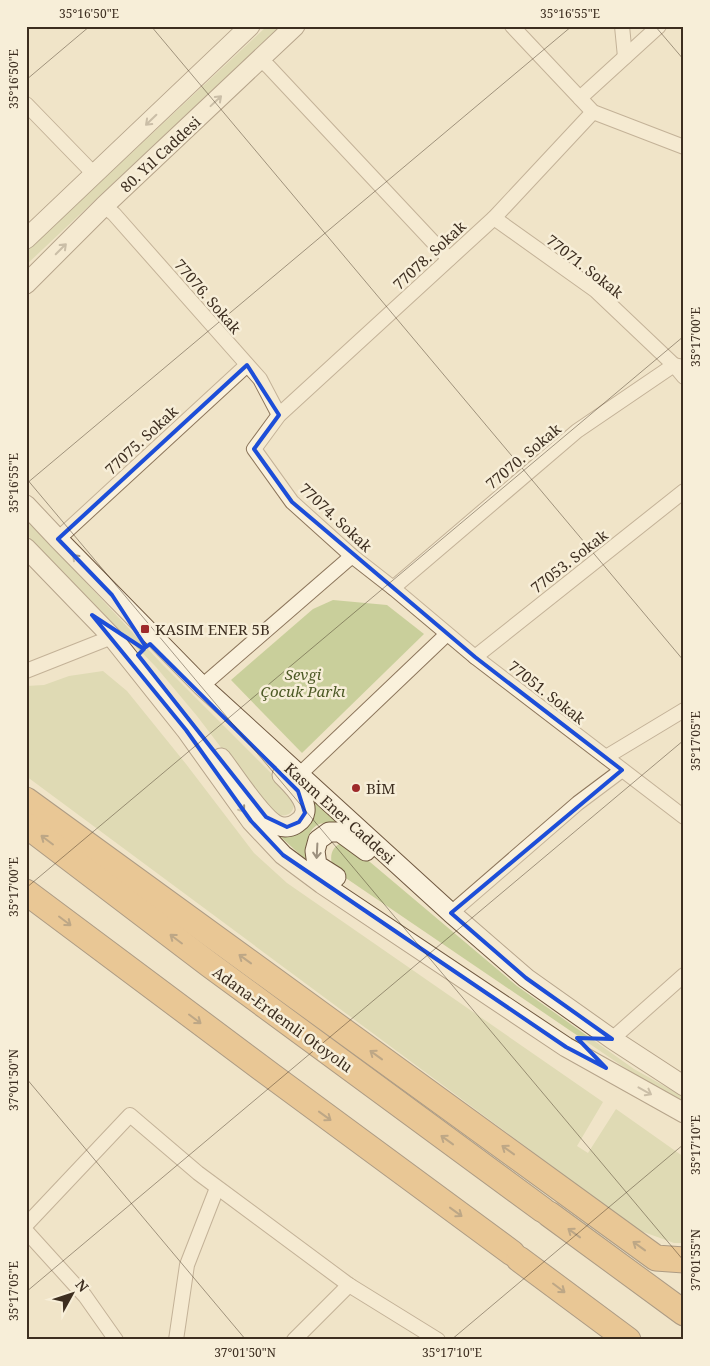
<svg xmlns="http://www.w3.org/2000/svg" width="710" height="1366" viewBox="0 0 710 1366" font-family="'Noto Serif',serif">
  <style>
    .green { fill: #c9cf9b }
    .lines { fill: none; stroke-linecap: round; stroke-linejoin: round }
    .minor-casing { stroke: #8d765c; stroke-width: 16 }
    .secondary-casing { stroke: #6f573f; stroke-width: 21 }
    .motorway-casing { stroke: #5b4430; stroke-width: 27 }
    .minor { stroke: #faf1dc; stroke-width: 14 }
    .secondary { stroke: #faf1dc; stroke-width: 19 }
    .motorway { stroke: #e0a458; stroke-width: 25 }
    .oneway { stroke: #9c907e }
    .oneway2 { stroke: #7e5d36 }
    .marked { fill: none; stroke: #1d4ed8; stroke-width: 4; stroke-linejoin: round }
    .ticks { fill: none; stroke: #3d2e20; stroke-width: 1; stroke-opacity: 0.45 }
    .poi-dot { fill: #9e2a2b; stroke: #f7eed8; stroke-width: 2 }
    .labels { text-anchor: middle; dominant-baseline: central; stroke-width: 5; stroke-linejoin: round; paint-order: stroke }
    .street-label { font-size: 15px; fill: #3d2e20; stroke: #f7eed8 }
    .poi-label { font-size: 15px; fill: #3d2e20; stroke: #f7eed8; text-anchor: start }
    .park-label { font-size: 15px; font-style: italic; fill: #4d5a26; stroke: #f7eed8 }
    .neatline { fill: none; stroke: #3d2e20; stroke-width: 2 }
    .ticks-label { font-size: 12px; text-anchor: middle; fill: #3d2e20 }
  </style>
  <rect width="100%" height="100%" fill="#f0e4c8"/>
  <g class="green">
    <path d="M267 26H280L26 265V252Z"/>
    <path d="M26 518 161 663 294 796C296 814 288 819 271 813L197 716 156 667 26 534Z"/>
    <path d="M333 600 387 605 424 634 302 753 231 680 313 609Z"/>
    <path d="M103 671 127 691 186 764 254 853 287 883 603 1102 577 1146 588 1153 616 1109 684 1157V1243H674L638 1230 26 776V686L44 685 69 676Z"/>
    <path d="M309 795 341 825C310 816 305 836 307 861L271 828 280 831Z"/>
    <path d="M342 843 351 846 517 986 634 1069 684 1097V1102L631 1072 334 870C329 859 330 847 342 843Z"/>
  </g>
  <g class="lines">
    <defs>
      <g id="minor">
        <path d="M512 26 593 112 684 147"/>
        <path d="M622 26 625 57"/>
        <path d="M261 60 269 67 449 259"/>
        <path d="M580 98 659 26"/>
        <path d="M26 104 94 174"/>
        <path d="M593 112 494 218 279 415 254 449 292 502 352 556 393 588 475 657 684 817"/>
        <path d="M104 206 114 214 260 379 279 415"/>
        <path d="M494 218 595 290 674 365 684 377"/>
        <path d="M58 539 247 365"/>
        <path d="M393 588 577 431 674 365 684 367"/>
        <path d="M475 657 684 491"/>
        <path d="M26 671 112 637"/>
        <path d="M202 686 352 556"/>
        <path d="M606 757 684 710"/>
        <path d="M299 775 447 634"/>
        <path d="M451 913 578 803 622 770"/>
        <path d="M612 1039 684 975"/>
        <path d="M26 1225 130 1115 198 1173 349 1285 438 1340"/>
        <path d="M26 1231 85 1296 116 1340"/>
        <path d="M176 1340 187 1265 217 1188"/>
        <path d="M294 1340 349 1285"/>
      </g>
      <g id="secondary">
        <path d="M26 239 250 26"/>
        <path d="M26 284 104 206 295 26"/>
        <path d="M26 505 58 539 202 686 451 913 526 978 612 1039 684 1086"/>
        <path d="M26 548 112 637 186 730 251 821 283 855 322 884 566 1047 684 1113"/>
        <path d="M221 758C233 773 263 821 279 826 285 828 292 827 297 823 318 809 293 786 282 775"/>
        <path d="M336 877 317 865 315 851 318 840 329 832H340L366 851"/>
      </g>
      <g id="motorway">
        <path d="M26 800 656 1258 684 1260"/>
        <path d="M26 825 210 965 543 1210"/>
        <path d="M26 892 272 1076 512 1253"/>
        <path d="M549 1214 684 1313"/>
        <path d="M519 1259 628 1340"/>
      </g>
    </defs>
    <use href="#minor" class="minor-casing"/>
    <use href="#secondary" class="secondary-casing"/>
    <use href="#motorway" class="motorway-casing"/>
    <use href="#minor" class="minor"/>
    <use href="#secondary" class="secondary"/>
    <use href="#motorway" class="motorway"/>
  </g>
  <defs><path id="oneway-shaft" d="M-6 0H5M1.5-3L5.5 0L1.5 3" fill="none" stroke-width="1.6" stroke-linecap="round" stroke-linejoin="round" transform="scale(1.25)"/></defs>
  <g class="oneway">
    <use href="#oneway-shaft" transform="translate(216 101) rotate(-43)"/>
    <use href="#oneway-shaft" transform="translate(151 120) rotate(136)"/>
    <use href="#oneway-shaft" transform="translate(61 249) rotate(-45)"/>
    <use href="#oneway-shaft" transform="translate(78 560) rotate(-134)"/>
    <use href="#oneway-shaft" transform="translate(240 806) rotate(54)"/>
    <use href="#oneway-shaft" transform="translate(317 851) rotate(93)"/>
    <use href="#oneway-shaft" transform="translate(645 1091) rotate(29)"/>
  </g>
  <g class="oneway2">
    <use href="#oneway-shaft" transform="translate(47 840) rotate(-143)"/>
    <use href="#oneway-shaft" transform="translate(65 921) rotate(37)"/>
    <use href="#oneway-shaft" transform="translate(176 939) rotate(-143)"/>
    <use href="#oneway-shaft" transform="translate(245 959) rotate(-144)"/>
    <use href="#oneway-shaft" transform="translate(195 1019) rotate(37)"/>
    <use href="#oneway-shaft" transform="translate(376 1055) rotate(-144)"/>
    <use href="#oneway-shaft" transform="translate(325 1116) rotate(36)"/>
    <use href="#oneway-shaft" transform="translate(447 1140) rotate(-144)"/>
    <use href="#oneway-shaft" transform="translate(508 1150) rotate(-144)"/>
    <use href="#oneway-shaft" transform="translate(456 1212) rotate(36)"/>
    <use href="#oneway-shaft" transform="translate(574 1233) rotate(-144)"/>
    <use href="#oneway-shaft" transform="translate(639 1246) rotate(-144)"/>
    <use href="#oneway-shaft" transform="translate(559 1288) rotate(37)"/>
  </g>
  <path d="M0 0H710V1366H0ZM247 365 279 415 254 449 292 502 475 657 622 770 451 913 526 978 612 1039 577 1038 606 1068 566 1047 283 855 251 821 186 730 92 615 144 649 138 655 266 817 287 827 299 822 305 813 298 791 150 644 146 647 112 595 58 539Z" fill="#f0e4c8" fill-opacity=".55" fill-rule="evenodd"/>
  <path class="marked" d="M247 365 279 415 254 449 292 502 475 657 622 770 451 913 526 978 612 1039 577 1038 606 1068 566 1047 283 855 251 821 186 730 92 615 144 649 138 655 266 817 287 827 299 822 305 813 298 791 150 644 146 647 112 595 58 539Z"/>
  <path class="ticks" d="M151 26 684 661M655 26 684 60M26 80 90 26M26 478 684 1261M26 484 572 26M26 888 684 336M26 1078 246 1340M26 1292 684 740M451 1340 684 1144"/>
  <g class="poi-dot">
    <rect x="140" y="624" width="10" height="10" rx="2.5"/>
    <circle cx="356" cy="788" r="5"/>
  </g>
  <g class="labels">
    <g class="street-label">
      <text transform="translate(160 154) rotate(-43)">80. Yıl Caddesi</text>
      <text transform="translate(429 255) rotate(-43)">77078. Sokak</text>
      <text transform="translate(585 266) rotate(38)">77071. Sokak</text>
      <text transform="translate(208 296) rotate(49)">77076. Sokak</text>
      <text transform="translate(141 440) rotate(-43)">77075. Sokak</text>
      <text transform="translate(523 456) rotate(-40)">77070. Sokak</text>
      <text transform="translate(336 517) rotate(43)">77074. Sokak</text>
      <text transform="translate(569 561) rotate(-38)">77053. Sokak</text>
      <text transform="translate(547 692) rotate(38)">77051. Sokak</text>
      <text transform="translate(340 813) rotate(42)">Kasım Ener Caddesi</text>
      <text transform="translate(283 1019) rotate(36)">Adana-Erdemli Otoyolu</text>
    </g>
    <g class="poi-label">
      <text x="155" y="629">KASIM ENER 5B</text>
      <text x="366" y="788">BİM</text>
    </g>
    <g class="park-label">
      <text x="303" y="674">Sevgi<tspan x="303" dy="17">Çocuk Parkı</tspan></text>
    </g>
  </g>
  <rect width="710" height="1366" fill="none" stroke="#f7eed8" stroke-width="55"/>
  <g transform="translate(72 1294) rotate(50)" stroke="#f7eed8" stroke-width="4" paint-order="stroke">
  <path d="M0-4L9 19L0 12L-9 19Z" fill="#3d2e20"/>
  <text y="-8" font-size="14" font-weight="bold" text-anchor="middle" fill="#3d2e20">N</text>
  </g>
  <rect x="28" y="28" width="654" height="1310" class="neatline"/>
  <g class="ticks-label">
    <text x="89" y="18">35°16'50"E</text>
    <text x="570" y="18">35°16'55"E</text>
    <text transform="translate(14 79) rotate(-90)" y="4">35°16'50"E</text>
    <text transform="translate(696 337) rotate(-90)" y="4">35°17'00"E</text>
    <text transform="translate(14 483) rotate(-90)" y="4">35°16'55"E</text>
    <text transform="translate(696 741) rotate(-90)" y="4">35°17'05"E</text>
    <text transform="translate(14 887) rotate(-90)" y="4">35°17'00"E</text>
    <text transform="translate(14 1080) rotate(-90)" y="4">37°01'50"N</text>
    <text transform="translate(696 1145) rotate(-90)" y="4">35°17'10"E</text>
    <text transform="translate(696 1260) rotate(-90)" y="4">37°01'55"N</text>
    <text transform="translate(14 1291) rotate(-90)" y="4">35°17'05"E</text>
    <text x="245" y="1357">37°01'50"N</text>
    <text x="452" y="1357">35°17'10"E</text>
  </g>
</svg>
